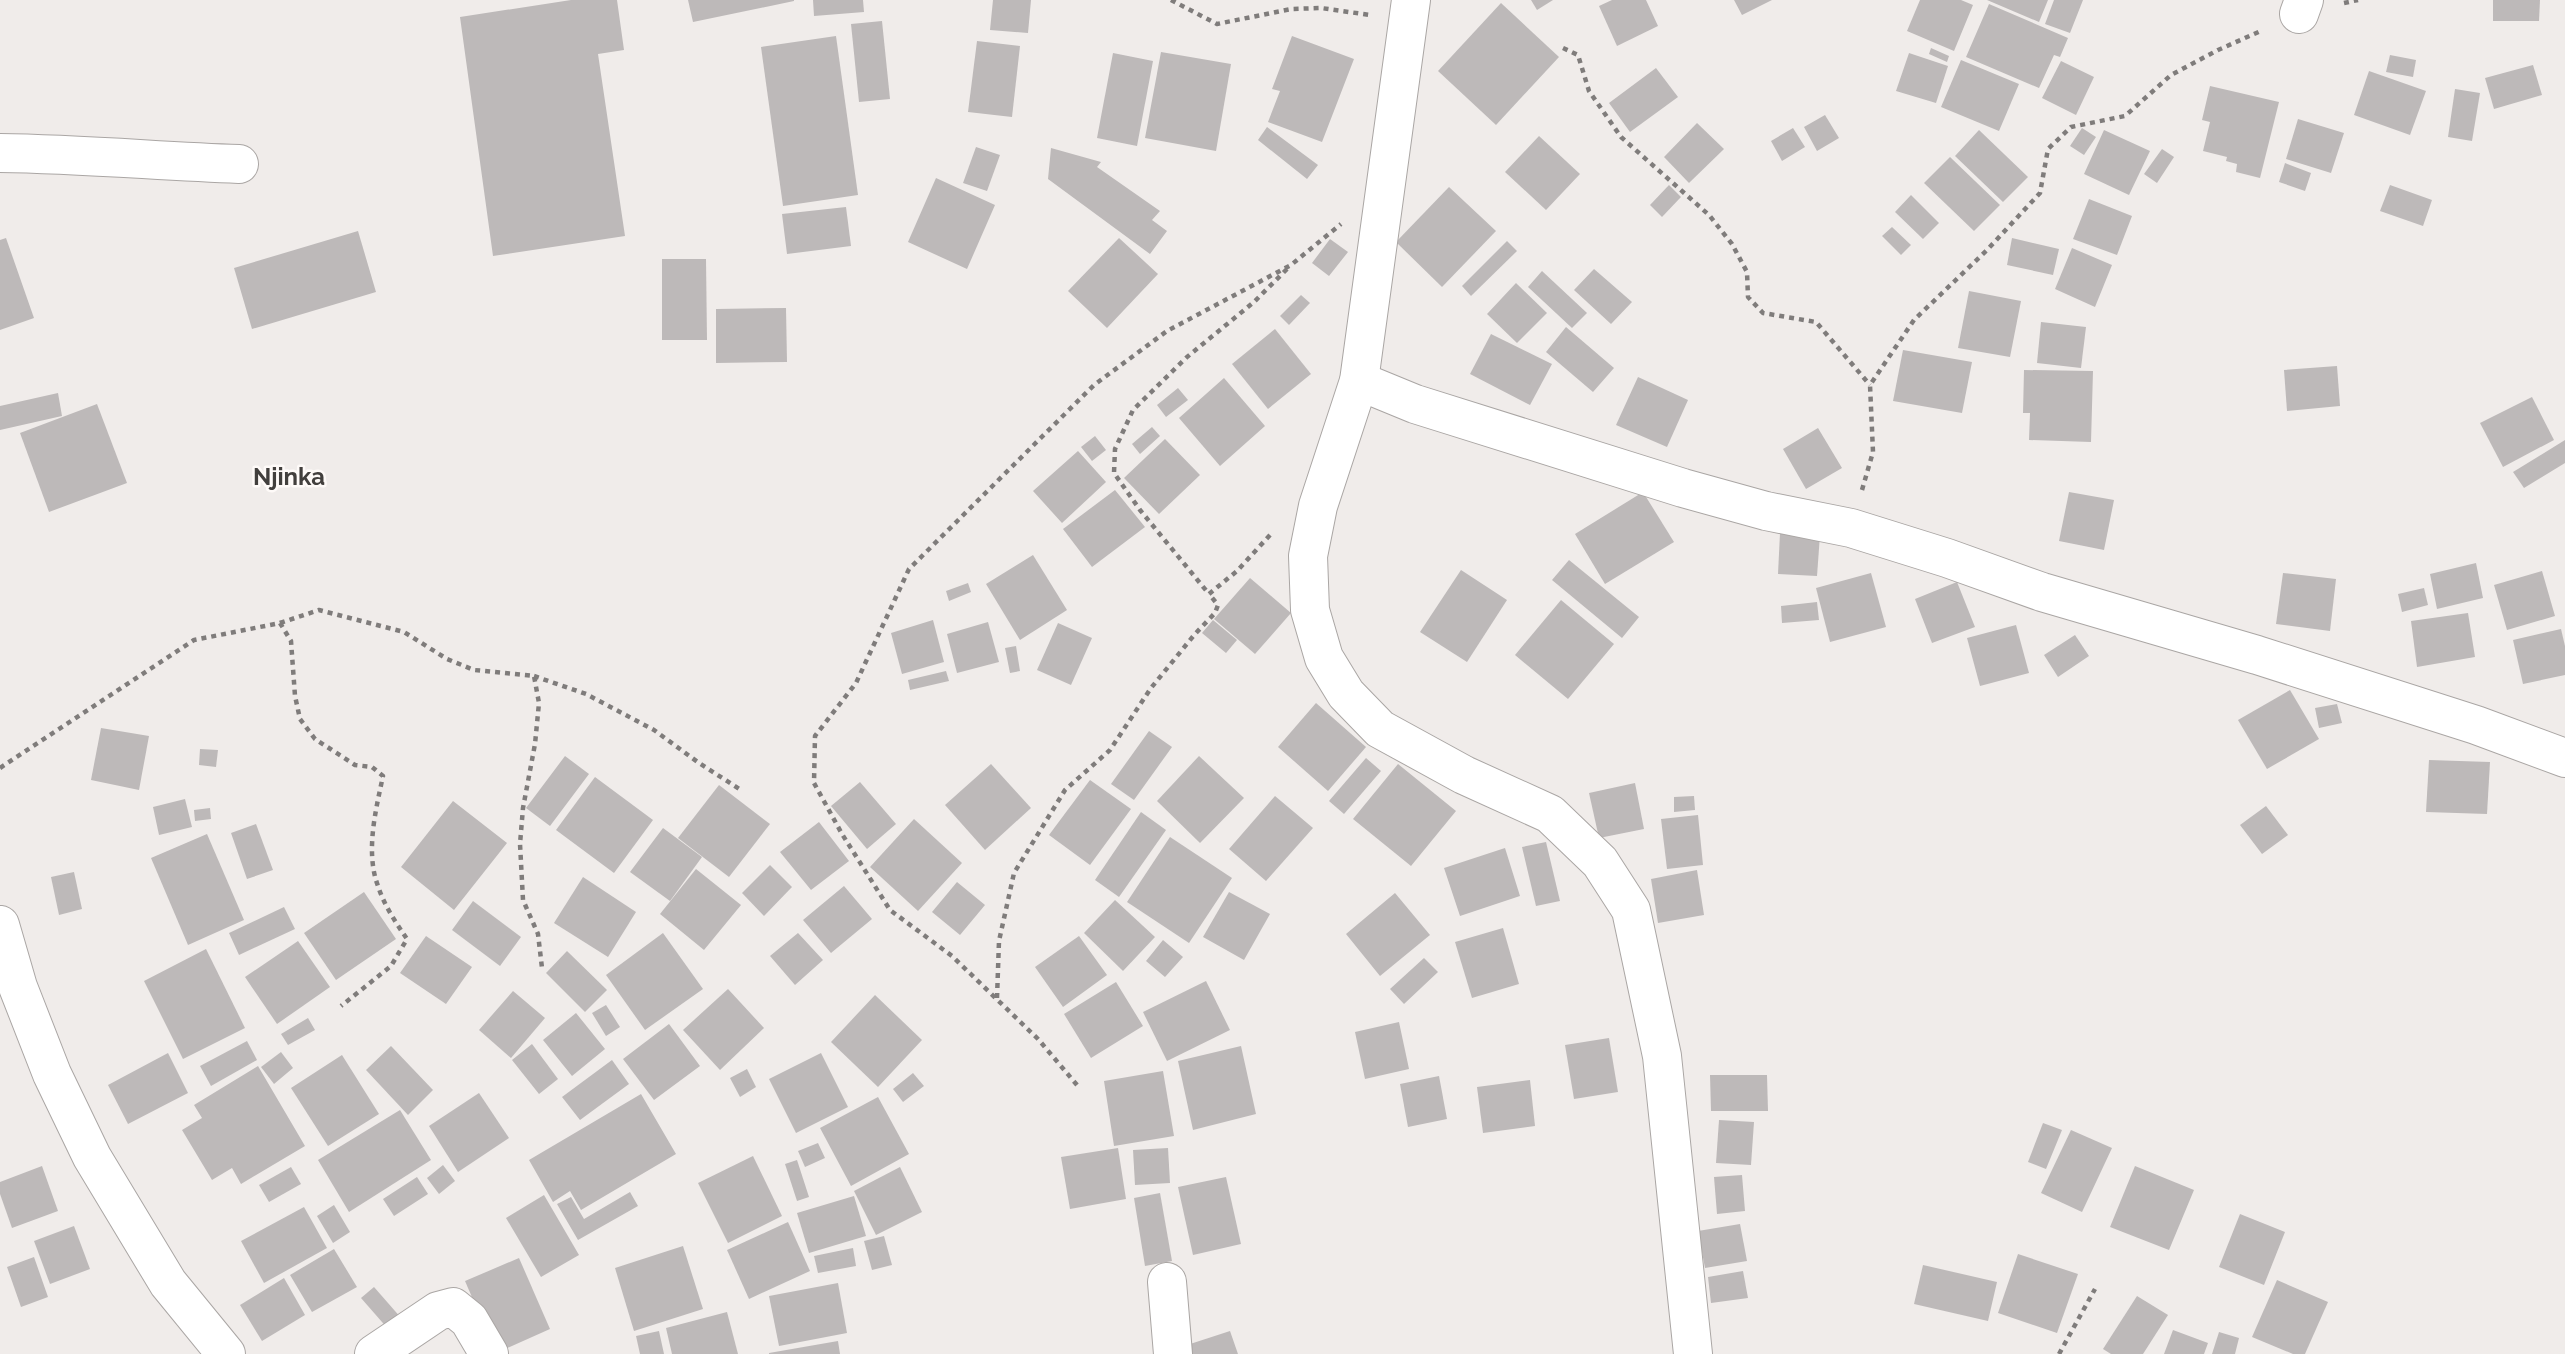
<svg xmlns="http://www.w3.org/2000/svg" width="2565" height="1354" viewBox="0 0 2565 1354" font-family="Raleway,sans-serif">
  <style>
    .building { fill: #bdb9b9 }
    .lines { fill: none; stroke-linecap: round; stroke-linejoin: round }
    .minor-casing { stroke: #aaa6a4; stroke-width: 40 }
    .path { stroke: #7f7c7b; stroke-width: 4.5; stroke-dasharray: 5 5; stroke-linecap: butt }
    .minor { stroke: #fff; stroke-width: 38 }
    .labels { text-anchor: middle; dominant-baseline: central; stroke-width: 5; stroke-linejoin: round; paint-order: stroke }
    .neighbourhood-label { font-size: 24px; font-weight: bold; fill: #423f3d; stroke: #fefaf8 }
  </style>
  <rect width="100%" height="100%" fill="#f0ecea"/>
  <g class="building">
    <path d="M571 0H617L624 50 598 54 625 236 493 256 460 17Z"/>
    <path d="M688 0H794V1L693 22Z"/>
    <path d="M813 0H863L864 12 814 16Z"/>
    <path d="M993 0H1031L1028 33 990 30Z"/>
    <path d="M1531 0H1553L1537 10Z"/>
    <path d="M1612 0H1646L1658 26 1617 46 1599 6Z"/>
    <path d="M1734 0H1772L1742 15Z"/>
    <path d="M1920 0H1961L1973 5 1954 51 1907 31Z"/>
    <path d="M1987 0H2048L2039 22Z"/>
    <path d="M2054 0H2083L2070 33 2045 24Z"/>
    <path d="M2493 0H2540L2539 21H2493Z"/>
    <path d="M1501 3 1559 57 1496 125 1438 71Z"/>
    <path d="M1989 4 2068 38 2060 57 2054 55 2039 88 1966 57Z"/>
    <path d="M882 21 890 99 859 102 851 24Z"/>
    <path d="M836 36 858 195 783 206 761 47Z"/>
    <path d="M1292 36 1354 59 1322 142 1268 122 1280 91 1272 89Z"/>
    <path d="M977 41 1020 46 1012 117 968 112Z"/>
    <path d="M1931 48 1949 56 1947 62 1929 54Z"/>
    <path d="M1161 52 1231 64 1216 151 1145 138Z"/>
    <path d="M1113 53 1153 61 1137 146 1097 138Z"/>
    <path d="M1909 53 1948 66 1936 103 1896 91Z"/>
    <path d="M2390 55 2416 60 2413 77 2386 72Z"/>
    <path d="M1961 60 2019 84 1999 131 1941 107Z"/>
    <path d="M2061 61 2094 77 2076 115 2042 98Z"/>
    <path d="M2533 65 2542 95 2494 109 2485 78Z"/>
    <path d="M1656 68 1678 97 1630 132 1609 103Z"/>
    <path d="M2369 71 2426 91 2410 135 2354 115Z"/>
    <path d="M2210 86 2279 102 2260 178 2236 172 2237 164 2226 161 2227 157 2203 151 2210 122 2202 120Z"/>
    <path d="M2455 89 2480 93 2472 141 2448 137Z"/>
    <path d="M1825 115 1839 138 1817 151 1804 127Z"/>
    <path d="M2298 119 2344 133 2331 173 2286 159Z"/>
    <path d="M1697 123 1724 149 1689 183 1664 157Z"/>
    <path d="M1267 127 1318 165 1307 179 1258 140Z"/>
    <path d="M1793 128 1805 147 1782 161 1771 141Z"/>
    <path d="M2082 128 2096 137 2084 155 2070 146Z"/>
    <path d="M1979 130 2028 177 2003 202 1955 156Z"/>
    <path d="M2104 130 2150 151 2129 195 2084 174Z"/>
    <path d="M1539 136 1580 174 1546 210 1505 172Z"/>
    <path d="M976 147 1000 155 987 191 963 183Z"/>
    <path d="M1051 148 1101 162 1097 167 1160 211 1152 220 1167 231 1150 254 1048 179Z"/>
    <path d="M2162 149 2174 157 2157 183 2144 174Z"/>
    <path d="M1950 157 2000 205 1974 231 1924 183Z"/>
    <path d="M2285 163 2311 173 2305 191 2279 182Z"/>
    <path d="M936 178 995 205 967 269 908 242Z"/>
    <path d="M1669 185 1681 197 1662 217 1650 205Z"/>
    <path d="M2390 185 2432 200 2423 226 2380 211Z"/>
    <path d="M1449 187 1496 231 1442 287 1396 242Z"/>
    <path d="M1911 195 1939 223 1923 239 1895 212Z"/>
    <path d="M2089 199 2132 216 2117 255 2073 239Z"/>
    <path d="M846 207 851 246 787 254 782 214Z"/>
    <path d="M1892 227 1911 245 1901 255 1882 236Z"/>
    <path d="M358 231 376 292 252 329 234 268Z"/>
    <path d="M6 238 34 318 0 330V240Z"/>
    <path d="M1119 238 1158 274 1107 328 1068 291Z"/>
    <path d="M2012 238 2059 249 2053 275 2007 265Z"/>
    <path d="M1330 239 1348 252 1329 276 1312 263Z"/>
    <path d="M1507 241 1517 251 1471 296 1462 286Z"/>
    <path d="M2072 248 2112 265 2095 307 2055 289Z"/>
    <path d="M662 259H706L707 340H662Z"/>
    <path d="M1594 269 1632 302 1611 324 1574 290Z"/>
    <path d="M1542 271 1587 313 1572 328 1528 287Z"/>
    <path d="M1516 283 1547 313 1517 343 1487 314Z"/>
    <path d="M1969 291 2021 301 2010 357 1958 348Z"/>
    <path d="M1301 295 1310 303 1289 325 1280 316Z"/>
    <path d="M786 308 787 362 716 363V309Z"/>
    <path d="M2041 322 2086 327 2081 368 2037 363Z"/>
    <path d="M1566 327 1614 368 1593 392 1546 352Z"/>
    <path d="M1275 329 1311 374 1268 409 1232 364Z"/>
    <path d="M1491 334 1552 364 1530 405 1470 374Z"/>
    <path d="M1903 350 1972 362 1962 413 1893 401Z"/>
    <path d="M2337 366 2340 406 2287 411 2284 370Z"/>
    <path d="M2024 370 2093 371 2091 442 2029 440 2030 413H2023Z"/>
    <path d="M1638 377 1688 400 1667 447 1616 425Z"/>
    <path d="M1224 378 1265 426 1220 466 1179 418Z"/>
    <path d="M1178 388 1188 400 1166 417 1157 405Z"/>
    <path d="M58 393 62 416 0 430V406Z"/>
    <path d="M2532 397 2554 440 2503 467 2480 423Z"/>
    <path d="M97 404 127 483 49 512 20 433Z"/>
    <path d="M1152 427 1160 436 1140 454 1132 444Z"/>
    <path d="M1818 428 1842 468 1806 489 1783 449Z"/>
    <path d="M1095 436 1106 450 1092 461 1081 447Z"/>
    <path d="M1165 439 1200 475 1159 514 1124 478Z"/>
    <path d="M2565 440V463L2524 488 2513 472Z"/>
    <path d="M1078 451 1106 482 1062 523 1033 491Z"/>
    <path d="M1115 490 1145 527 1092 567 1063 529Z"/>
    <path d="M1643 492 1674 542 1605 584 1575 534Z"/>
    <path d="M2069 492 2114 500 2104 550 2059 541Z"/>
    <path d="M1780 533 1820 535 1817 576 1778 574Z"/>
    <path d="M1033 555 1067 610 1020 640 986 584Z"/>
    <path d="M1569 560 1639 617 1622 638 1552 580Z"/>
    <path d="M2476 563 2483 598 2437 609 2430 574Z"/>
    <path d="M1461 570 1507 600 1467 662 1420 632Z"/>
    <path d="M2542 571 2555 616 2507 630 2494 585Z"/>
    <path d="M1871 573 1886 627 1830 642 1816 588Z"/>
    <path d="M2283 573 2336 579 2330 631 2276 624Z"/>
    <path d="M1250 578 1291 613 1255 654 1214 619Z"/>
    <path d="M1957 582 1975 627 1932 643 1915 599Z"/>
    <path d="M968 583 971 592 949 601 946 591Z"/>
    <path d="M2424 588 2428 605 2402 612 2398 594Z"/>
    <path d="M1561 600 1614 644 1568 699 1515 655Z"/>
    <path d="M1817 602 1819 620 1782 623 1781 606Z"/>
    <path d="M2468 613 2475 657 2417 667 2411 621Z"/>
    <path d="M933 620 944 662 902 674 891 633Z"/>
    <path d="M1213 620 1237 640 1226 653 1202 633Z"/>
    <path d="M988 622 999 662 957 673 947 634Z"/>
    <path d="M1058 623 1092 638 1071 685 1037 670Z"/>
    <path d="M2016 625 2029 673 1980 686 1967 638Z"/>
    <path d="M2561 629 2565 646V675L2523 684 2513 640Z"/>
    <path d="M2075 635 2089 656 2058 677 2044 655Z"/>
    <path d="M1016 646 1020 671 1010 673 1005 648Z"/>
    <path d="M946 671 949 681 910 690 908 680Z"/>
    <path d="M2290 690 2319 739 2267 769 2238 720Z"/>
    <path d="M1316 703 1366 747 1328 791 1278 747Z"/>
    <path d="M2337 704 2342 723 2319 728 2315 708Z"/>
    <path d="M101 728 149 736 139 790 91 780Z"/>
    <path d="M1149 731 1172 747 1134 800 1111 784Z"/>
    <path d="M200 749 218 750 216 767 199 765Z"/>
    <path d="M565 756 589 774 550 826 526 808Z"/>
    <path d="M1199 756 1244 798 1200 843 1157 801Z"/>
    <path d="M1366 758 1381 771 1344 814 1329 801Z"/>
    <path d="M2429 760 2490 762 2487 814 2426 812Z"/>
    <path d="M991 764 1031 808 985 850 945 805Z"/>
    <path d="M1398 764 1456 811 1411 866 1353 819Z"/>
    <path d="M595 777 653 820 614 873 556 830Z"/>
    <path d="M1090 780 1131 809 1090 865 1049 835Z"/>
    <path d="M860 782 896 824 867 849 831 806Z"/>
    <path d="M1635 783 1644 829 1599 838 1589 793Z"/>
    <path d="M719 785 770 824 729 877 678 838Z"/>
    <path d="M1275 796 1313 828 1266 881 1229 849Z"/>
    <path d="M1694 796 1695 810 1674 812V797Z"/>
    <path d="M185 799 192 827 159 835 153 807Z"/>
    <path d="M453 801 507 843 454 910 401 867Z"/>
    <path d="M2266 806 2288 835 2262 854 2240 825Z"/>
    <path d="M210 808 211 819 195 821 194 810Z"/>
    <path d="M1141 812 1166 830 1119 897 1095 880Z"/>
    <path d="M1698 815 1703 865 1667 869 1661 819Z"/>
    <path d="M914 819 962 863 918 911 870 867Z"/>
    <path d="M819 822 849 861 811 890 780 852Z"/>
    <path d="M256 824 273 870 247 879 231 833Z"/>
    <path d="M663 828 702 857 670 901 630 872Z"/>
    <path d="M207 834 244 920 188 945 151 858Z"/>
    <path d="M1170 837 1232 878 1189 943 1127 902Z"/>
    <path d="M1546 842 1560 901 1536 906 1522 847Z"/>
    <path d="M1505 848 1520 896 1460 916 1444 868Z"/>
    <path d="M770 865 792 887 764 916 742 893Z"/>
    <path d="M696 869 741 905 704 950 660 914Z"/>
    <path d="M1697 870 1704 915 1658 923 1651 879Z"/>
    <path d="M74 872 82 909 59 915 51 877Z"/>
    <path d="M583 877 636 912 608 957 554 923Z"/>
    <path d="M957 882 985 905 960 935 932 912Z"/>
    <path d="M844 886 872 919 831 953 803 920Z"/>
    <path d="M364 892 396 939 336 980 304 933Z"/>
    <path d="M1229 892 1270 914 1244 960 1203 937Z"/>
    <path d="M1395 893 1430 935 1380 976 1346 934Z"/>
    <path d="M1115 900 1155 937 1123 971 1084 933Z"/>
    <path d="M473 901 521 937 500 966 452 930Z"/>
    <path d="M284 907 295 929 239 955 229 933Z"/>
    <path d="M1503 928 1519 984 1472 998 1455 942Z"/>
    <path d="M663 933 703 989 645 1030 606 975Z"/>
    <path d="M798 933 823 960 795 985 770 956Z"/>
    <path d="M426 936 472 967 446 1004 400 973Z"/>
    <path d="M1079 936 1107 975 1063 1007 1035 967Z"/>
    <path d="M1163 940 1183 957 1165 977 1146 961Z"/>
    <path d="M298 941 330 987 277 1024 245 977Z"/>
    <path d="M206 949 245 1028 183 1059 144 981Z"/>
    <path d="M567 951 607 990 585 1012 546 973Z"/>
    <path d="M1424 958 1438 972 1404 1004 1390 989Z"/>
    <path d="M1206 981 1230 1030 1167 1061 1143 1012Z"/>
    <path d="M1116 982 1143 1026 1091 1058 1064 1014Z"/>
    <path d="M728 989 764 1028 720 1070 683 1030Z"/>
    <path d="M513 991 545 1018 511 1058 479 1030Z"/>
    <path d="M875 995 922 1040 878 1087 831 1042Z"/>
    <path d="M606 1005 620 1027 606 1036 592 1013Z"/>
    <path d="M576 1013 605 1049 572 1076 543 1040Z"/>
    <path d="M308 1018 315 1030 288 1045 281 1034Z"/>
    <path d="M1399 1022 1409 1069 1365 1079 1355 1032Z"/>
    <path d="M669 1024 700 1066 654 1100 623 1059Z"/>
    <path d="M1609 1038 1618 1092 1574 1099 1565 1045Z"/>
    <path d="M247 1041 257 1060 211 1086 200 1066Z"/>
    <path d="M532 1044 558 1079 539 1094 512 1060Z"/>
    <path d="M391 1046 433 1090 408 1115 366 1070Z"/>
    <path d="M1241 1046 1256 1114 1193 1130 1178 1061Z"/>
    <path d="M281 1052 293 1068 274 1084 261 1067Z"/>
    <path d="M168 1053 188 1093 128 1124 108 1085Z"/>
    <path d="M821 1053 848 1107 796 1133 769 1079Z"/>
    <path d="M342 1055 379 1114 328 1146 291 1088Z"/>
    <path d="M612 1060 629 1084 580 1120 562 1097Z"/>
    <path d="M258 1066 305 1146 241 1184 232 1168 212 1180 182 1130 202 1118 194 1105Z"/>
    <path d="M747 1069 756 1087 740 1097 730 1078Z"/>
    <path d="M1163 1071 1174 1136 1114 1146 1104 1081Z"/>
    <path d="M913 1073 924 1086 903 1102 893 1089Z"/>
    <path d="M1710 1075H1767L1768 1111H1711Z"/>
    <path d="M1439 1076 1447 1119 1408 1127 1400 1084Z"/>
    <path d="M1530 1080 1535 1126 1483 1133 1477 1087Z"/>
    <path d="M479 1093 509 1138 458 1172 429 1126Z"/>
    <path d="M641 1094 676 1154 581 1210 570 1191 553 1202 529 1160Z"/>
    <path d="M878 1097 909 1154 851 1186 820 1128Z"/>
    <path d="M400 1110 431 1160 349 1212 318 1160Z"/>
    <path d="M1719 1120 1754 1122 1751 1165 1716 1163Z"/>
    <path d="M2043 1123 2062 1130 2046 1169 2028 1162Z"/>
    <path d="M2071 1130 2112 1148 2082 1212 2041 1193Z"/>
    <path d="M818 1143 825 1158 805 1167 798 1151Z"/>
    <path d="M1118 1148 1126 1199 1070 1209 1061 1157Z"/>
    <path d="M1168 1148 1170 1183 1135 1185 1133 1150Z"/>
    <path d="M753 1156 782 1216 728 1243 698 1183Z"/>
    <path d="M797 1160 809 1197 797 1201 785 1164Z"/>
    <path d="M443 1165 455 1181 439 1194 427 1178Z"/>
    <path d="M42 1166 58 1211 12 1228 0 1194V1182Z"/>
    <path d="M2135 1166 2194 1190 2169 1250 2110 1227Z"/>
    <path d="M291 1167 301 1184 269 1202 259 1185Z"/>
    <path d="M900 1167 922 1212 876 1235 854 1191Z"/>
    <path d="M1742 1175 1745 1211 1717 1214 1714 1177Z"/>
    <path d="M417 1177 428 1194 394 1216 383 1199Z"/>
    <path d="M1226 1177 1241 1244 1193 1255 1178 1187Z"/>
    <path d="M630 1192 638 1206 578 1240 557 1204 571 1197 584 1219Z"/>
    <path d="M1160 1193 1172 1261 1145 1266 1134 1198Z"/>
    <path d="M544 1195 579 1255 541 1277 506 1218Z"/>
    <path d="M854 1196 866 1236 809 1253 797 1213Z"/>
    <path d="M334 1205 350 1232 333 1243 317 1216Z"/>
    <path d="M304 1207 327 1248 264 1283 241 1241Z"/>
    <path d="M2240 1214 2285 1232 2264 1285 2219 1267Z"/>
    <path d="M788 1222 810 1271 749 1299 727 1250Z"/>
    <path d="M1740 1224 1747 1261 1705 1268 1698 1231Z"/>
    <path d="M74 1226 90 1269 50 1284 34 1241Z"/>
    <path d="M884 1236 892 1265 872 1270 864 1241Z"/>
    <path d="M683 1246 703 1309 634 1331 615 1268Z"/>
    <path d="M853 1248 856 1266 818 1273 814 1256Z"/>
    <path d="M334 1249 357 1287 312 1312 290 1275Z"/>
    <path d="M2018 1254 2078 1274 2057 1333 1998 1313Z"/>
    <path d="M34 1257 48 1297 21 1307 7 1267Z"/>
    <path d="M519 1258 550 1329 496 1353 465 1281Z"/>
    <path d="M1923 1265 1997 1282 1988 1321 1914 1304Z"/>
    <path d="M1743 1271 1748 1298 1711 1303 1708 1277Z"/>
    <path d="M284 1278 305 1315 262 1341 240 1305Z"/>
    <path d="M2277 1280 2328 1302 2305 1354H2293L2252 1337Z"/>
    <path d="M838 1283 847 1333 779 1346 769 1296Z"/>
    <path d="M374 1287 402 1319 389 1330 361 1298Z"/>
    <path d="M2137 1296 2168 1315 2143 1354H2111L2103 1349Z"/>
    <path d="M727 1312 738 1354H672L666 1328Z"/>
    <path d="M2173 1330 2208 1343 2204 1354H2164Z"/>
    <path d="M659 1331 664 1354H640L636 1336Z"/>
    <path d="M1230 1331 1238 1354H1187L1184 1346Z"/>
    <path d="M2219 1332 2239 1338 2235 1354H2212Z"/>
    <path d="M838 1341 840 1354H769V1353Z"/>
  </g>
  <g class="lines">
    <defs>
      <g id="minor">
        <path d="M1411 0 1359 381 1318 506 1308 556 1310 610 1324 658 1346 694 1380 729 1464 775 1550 814 1600 862 1631 910 1662 1056 1693 1354"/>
        <path d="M2299 14 2304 0"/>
        <path d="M0 153C80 154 159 161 239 164"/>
        <path d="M1359 381 1415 404 1683 488 1766 511 1851 528 1947 558 2042 592 2257 655 2476 725 2565 758"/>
        <path d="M0 925 18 987 52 1074 92 1157 168 1283 226 1354"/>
        <path d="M1167 1282 1173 1354"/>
        <path d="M374 1354 438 1311 453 1307 469 1320 489 1354"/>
      </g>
    </defs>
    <use href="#minor" class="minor-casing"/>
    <g class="path">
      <path d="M1171 0 1217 24 1291 9 1321 8 1370 15"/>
      <path d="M2344 3 2358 0"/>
      <path d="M1563 48 1578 55 1589 91 1621 137 1709 215 1732 244 1747 272 1748 297 1763 313 1816 322 1870 385"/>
      <path d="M1862 490 1873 452 1870 385 1914 320 1987 250 2040 193 2048 149 2071 127 2125 116 2171 75 2218 50 2263 30"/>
      <path d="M1270 535 1237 571 1209 594 1140 510 1114 473 1115 449 1133 410 1187 357 1254 302 1288 268"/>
      <path d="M280 623 319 610 404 632 447 659 474 670 534 676 539 703 535 744 523 808 520 844 523 900 538 934 542 968"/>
      <path d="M534 676 586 694 654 730 699 763 741 790"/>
      <path d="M0 768 194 640 280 623 291 641 295 696 300 719 315 739 355 765 372 767 383 776C376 809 365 852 378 886 384 905 396 923 407 939L391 966 341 1006"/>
      <path d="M997 998 999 941 1014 873 1065 790 1110 750 1151 688 1195 634 1215 613 1218 605 1209 594"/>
      <path d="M1077 1085 1038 1039 952 956 890 910 842 834 814 783 815 736 856 683 909 569 1094 385 1167 331 1291 265 1341 224"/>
      <path d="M2059 1354 2095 1289"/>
    </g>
    <use href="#minor" class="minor"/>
  </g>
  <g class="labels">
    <g class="neighbourhood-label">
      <text x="289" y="476">Njinka</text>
    </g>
  </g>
</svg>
